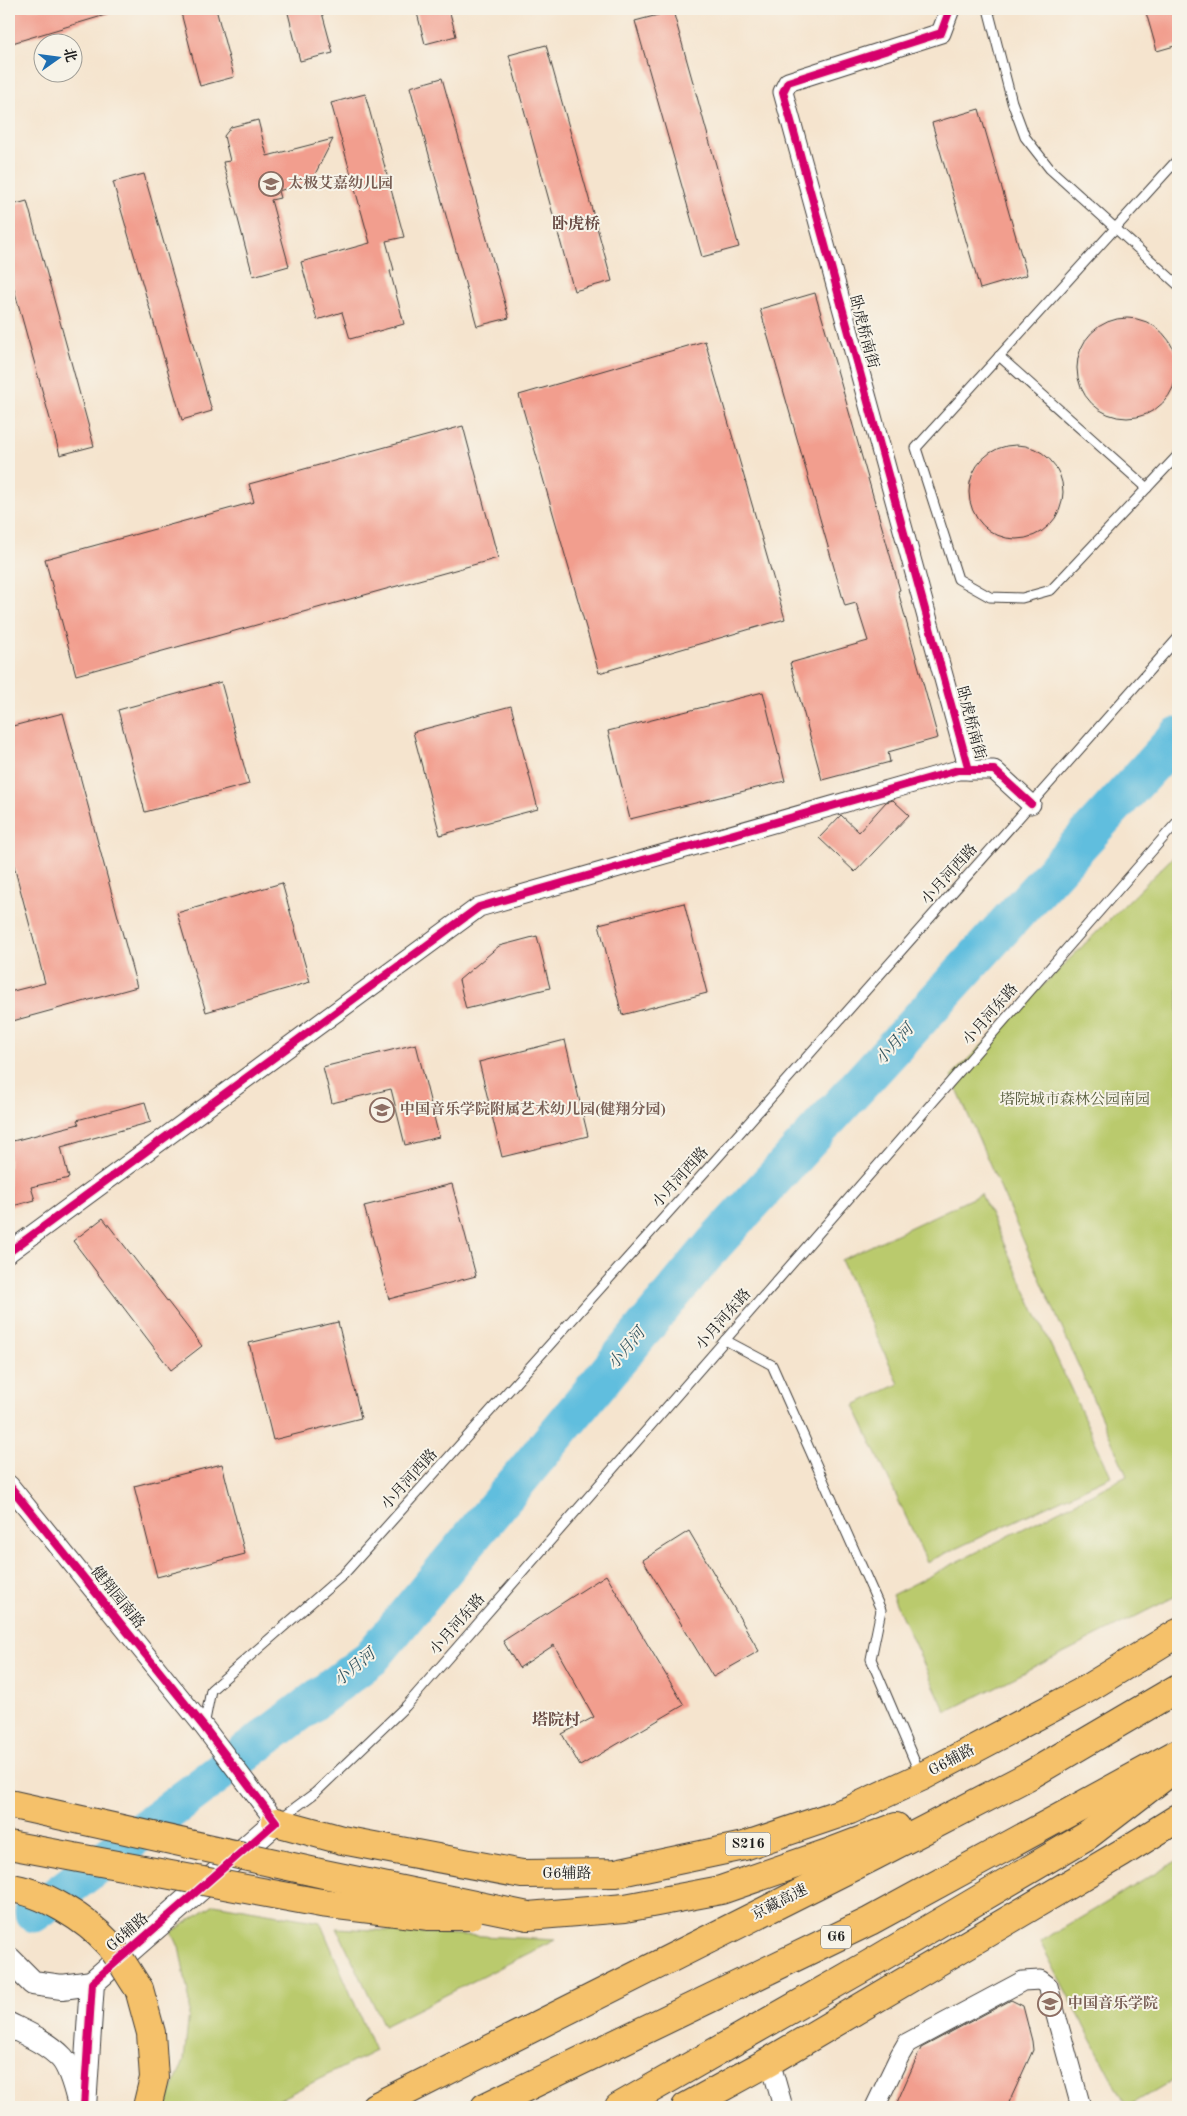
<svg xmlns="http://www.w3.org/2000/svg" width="1187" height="2116" viewBox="0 0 1187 2116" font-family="'Old Standard TT','Noto Serif SC',serif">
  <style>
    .green { fill: #baca6d; stroke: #6b7344 }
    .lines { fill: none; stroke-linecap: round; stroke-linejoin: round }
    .river { stroke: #60bede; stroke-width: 39 }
    .building { fill: #f29e8e }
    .service-casing { stroke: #3d3a37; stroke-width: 11 }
    .minor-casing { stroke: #3d3a37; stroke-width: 21 }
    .tertiary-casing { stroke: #3d3a37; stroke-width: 26 }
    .primary-casing { stroke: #3d3a37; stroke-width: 30 }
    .motorway-casing { stroke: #3d3a37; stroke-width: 30 }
    .service { stroke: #fff; stroke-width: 9 }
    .minor { stroke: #fff; stroke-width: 19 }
    .tertiary { stroke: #fff; stroke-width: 24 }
    .primary { stroke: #f5c16b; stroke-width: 28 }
    .motorway { stroke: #f5c16b; stroke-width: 28 }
    .motorway-bridge-casing { stroke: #3d3a37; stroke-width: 30; stroke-linecap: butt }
    .motorway-bridge { stroke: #f5c16b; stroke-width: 28 }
    .cycleway-casing { stroke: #f7f3e8; stroke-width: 11 }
    .cycleway { stroke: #d6006c; stroke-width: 8 }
    .labels { text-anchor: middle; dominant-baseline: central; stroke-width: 4; stroke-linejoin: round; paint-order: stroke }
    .shield { fill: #f7f3e8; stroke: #5e5c59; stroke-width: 1 }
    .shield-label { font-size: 14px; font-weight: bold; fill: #1c1c1c }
    .education-label { font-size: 15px; font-weight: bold; fill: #785e54; stroke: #f7f3e8; text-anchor: start }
    .street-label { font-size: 15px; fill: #1c1c1c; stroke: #f7f3e8 }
    .park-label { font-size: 15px; fill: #535938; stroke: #f7f3e8 }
    .neighbourhood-label { font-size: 16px; font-weight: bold; fill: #674a44; stroke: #f7f3e8 }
    .water-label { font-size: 16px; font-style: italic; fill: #345560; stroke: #f7f3e8 }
  </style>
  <rect width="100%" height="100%" fill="#f7f3e8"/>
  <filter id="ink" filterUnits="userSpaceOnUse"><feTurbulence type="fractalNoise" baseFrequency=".02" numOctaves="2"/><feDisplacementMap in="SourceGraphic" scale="10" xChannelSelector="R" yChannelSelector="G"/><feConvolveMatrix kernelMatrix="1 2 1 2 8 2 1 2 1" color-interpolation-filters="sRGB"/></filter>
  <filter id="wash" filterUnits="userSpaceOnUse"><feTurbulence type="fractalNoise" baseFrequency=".0096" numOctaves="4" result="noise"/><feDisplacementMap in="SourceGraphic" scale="20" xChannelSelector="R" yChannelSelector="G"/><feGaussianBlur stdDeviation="1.12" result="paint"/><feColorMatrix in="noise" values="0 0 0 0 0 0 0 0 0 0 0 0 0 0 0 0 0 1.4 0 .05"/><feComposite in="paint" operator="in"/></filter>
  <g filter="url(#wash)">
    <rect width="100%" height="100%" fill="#f5e4ce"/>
    <g class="green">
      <path d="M1178 852V1595L946 1712 892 1595 1127 1476 951 1076Z"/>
      <path d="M981 1194 1111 1476 927 1562 854 1405 899 1384 841 1260Z"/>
      <path d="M1178 1860V2077L1127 2107 1040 1942Z"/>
      <path d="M214 1904 320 1922 375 2051 264 2107H165L184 2060 190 2003 179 1947 172 1932Z"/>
      <path d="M337 1928 555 1940 384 2026Z"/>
    </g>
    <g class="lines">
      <path class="river" d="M34 1913 371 1658 714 1244 1178 736"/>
    </g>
    <g id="blocks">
      <g class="building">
        <path d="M9 9H111L112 13 9 44Z"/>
        <path d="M180 9H216L234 77 200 86Z"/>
        <path d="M287 9H321L333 53 300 61Z"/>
        <path d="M416 9H449L456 36 425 44Z"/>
        <path d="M1145 9H1178V45L1157 51Z"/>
        <path d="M673 11 739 247 702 257 635 21Z"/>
        <path d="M546 45 612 281 574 291 509 55Z"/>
        <path d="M442 78 509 318 477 326 410 87Z"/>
        <path d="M365 94 404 237 386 241 394 270 390 271 404 324 350 339 342 312 317 320 301 262 370 243 331 103Z"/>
        <path d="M979 109 1027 275 980 289 932 123Z"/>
        <path d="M258 120 267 156 333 139 311 182 278 191 280 198 271 200 289 266 253 276 223 162 230 161 224 136 231 127Z"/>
        <path d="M144 174 212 411 182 420 113 182Z"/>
        <path d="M27 201 94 446 60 455 9 271V206Z"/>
        <path d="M815 293 900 590 898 591 938 738 888 752 890 762 822 780 790 663 868 641 856 603 845 606 760 309Z"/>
        <circle cx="1127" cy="368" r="50"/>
        <path d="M705 341 785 619 599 673 519 395Z"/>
        <path d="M463 426 498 558 76 675 45 559 254 502 249 484Z"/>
        <circle cx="1016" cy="492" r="47"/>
        <path d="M221 682 249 784 145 812 118 710Z"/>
        <path d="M763 692 785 781 630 819 608 731Z"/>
        <path d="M511 706 538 809 440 835 413 732Z"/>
        <path d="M63 713 137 987 9 1022V992L45 983 9 847V727Z"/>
        <path d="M893 800 909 815 855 872 819 838 841 815 859 832 886 802Z"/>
        <path d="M282 883 310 982 206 1012 177 913Z"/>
        <path d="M684 903 707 993 622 1015 599 924Z"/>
        <path d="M537 936 550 988 466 1009 459 980 499 946Z"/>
        <path d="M565 1040 588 1136 502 1157 479 1062Z"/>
        <path d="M416 1044 439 1137 405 1145 391 1089 332 1103 323 1067Z"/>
        <path d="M145 1102 151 1122 61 1147 69 1178 31 1187 35 1200 9 1207V1142L79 1124 77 1120Z"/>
        <path d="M452 1184 476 1276 389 1299 364 1206Z"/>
        <path d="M103 1218 202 1346 171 1370 73 1241Z"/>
        <path d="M338 1322 361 1418 273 1440 249 1343Z"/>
        <path d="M222 1464 245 1554 157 1577 134 1486Z"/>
        <path d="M689 1531 759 1651 713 1677 643 1560Z"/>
        <path d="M606 1575 684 1705 580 1766 562 1734 594 1717 554 1645 519 1668 503 1641Z"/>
        <path d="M1011 2000 1023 2006 1032 2041 1033 2050 1007 2107H895L921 2048Z"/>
      </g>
    </g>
  </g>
  <g filter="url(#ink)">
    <use href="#blocks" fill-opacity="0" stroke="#3d3a37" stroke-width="1"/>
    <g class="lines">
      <defs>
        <g id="service">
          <path d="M988 9 1012 102 1025 137 1050 169 1178 285"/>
          <path d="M1178 159 916 448 958 579 990 597 1022 598 1051 590 1178 455"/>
          <path d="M999 356 1147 488"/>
          <path d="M725 1340 772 1365 881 1610 871 1659 920 1774"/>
          <path d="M204 1726 211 1690 344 1574 720 1155 1178 638"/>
          <path d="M281 1818 315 1793 406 1706 1178 821"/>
        </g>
        <g id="minor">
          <path d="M950 9 941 33 788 82 783 92 969 770"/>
          <path d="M9 1252 479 907 958 770H994L1031 804"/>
          <path d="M9 1485 204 1727 276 1822"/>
          <path d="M770 2061 783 2107"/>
          <path d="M875 2107 900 2055 907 2043 1023 1981 1040 1980 1048 1986 1081 2107"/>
        </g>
        <g id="tertiary">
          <path d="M9 1959 33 1983 62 1987 92 1983"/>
          <path d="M9 2025C27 2034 48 2043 62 2058 72 2070 76 2090 80 2105"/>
          <path d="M84 2107 92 1983 276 1822"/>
        </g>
        <g id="primary">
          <path d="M276 1822 342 1840 522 1874 616 1873 744 1846 850 1810 921 1777 1080 1693 1178 1633"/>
          <path d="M686 2107 770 2061 1122 1853 1178 1818"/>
        </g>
        <g id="motorway">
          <path d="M528 1916 625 1908 721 1890 828 1853 896 1827"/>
          <path d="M139 1989 151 2033 154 2078 147 2107"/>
          <path d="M375 2107 874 1856 1030 1775 1178 1688"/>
          <path d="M485 2107 870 1921 1178 1753"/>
          <path d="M619 2107 868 1965 1088 1835 1166 1775"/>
        </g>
      </defs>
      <use href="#service" class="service-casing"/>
      <use href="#minor" class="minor-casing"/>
      <use href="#tertiary" class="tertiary-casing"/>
      <use href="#primary" class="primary-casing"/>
      <use href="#motorway" class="motorway-casing"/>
      <use href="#service" class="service"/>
      <use href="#minor" class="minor"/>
      <use href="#tertiary" class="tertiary"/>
      <use href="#primary" class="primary"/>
      <use href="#motorway" class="motorway"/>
      <defs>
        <g id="motorway-bridge">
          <path d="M9 1804 324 1874 528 1916"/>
          <path d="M9 1845 321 1903 429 1916H469"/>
          <path d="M9 1888C42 1891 86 1919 109 1944 120 1957 129 1975 139 1989"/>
        </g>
      </defs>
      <use href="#motorway-bridge" class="motorway-bridge-casing"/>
      <use href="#motorway-bridge" class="motorway-bridge"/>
      <defs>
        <g id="cycleway">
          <path d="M950 9 941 33 788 82 783 92 969 770"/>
          <path d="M9 1252 479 907 958 770H994L1031 804"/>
          <path d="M9 1485 204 1727 276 1822 92 1983 84 2107"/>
        </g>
      </defs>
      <use href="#cycleway" class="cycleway-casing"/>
      <use href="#cycleway" class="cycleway"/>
    </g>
  </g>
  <defs>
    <symbol id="school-ring" viewBox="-11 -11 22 22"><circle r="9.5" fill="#f7f3e8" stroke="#8d6e63" stroke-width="1.5"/><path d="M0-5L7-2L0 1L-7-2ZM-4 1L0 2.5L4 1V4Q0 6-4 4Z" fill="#8d6e63"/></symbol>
    <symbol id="university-ring" viewBox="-11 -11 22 22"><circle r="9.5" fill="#f7f3e8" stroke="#8d6e63" stroke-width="1.5"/><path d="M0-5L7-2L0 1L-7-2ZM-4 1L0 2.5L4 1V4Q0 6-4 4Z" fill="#8d6e63"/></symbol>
  </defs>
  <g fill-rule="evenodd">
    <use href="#school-ring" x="257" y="170" width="28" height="28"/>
    <use href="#school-ring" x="368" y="1096" width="28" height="28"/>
    <use href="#university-ring" x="1036" y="1990" width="28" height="28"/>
  </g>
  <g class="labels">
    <g class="shield">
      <rect x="725.5" y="1832.5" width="45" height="23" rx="4"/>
      <rect x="821" y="1925.5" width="30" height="23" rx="4"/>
    </g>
    <g class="shield-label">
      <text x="748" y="1844">S216</text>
      <text x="836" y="1937">G6</text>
    </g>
    <g class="education-label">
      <text x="288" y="184">太极艾嘉幼儿园</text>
      <text x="400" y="1110">中国音乐学院附属艺术幼儿园(健翔分园)</text>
      <text x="1068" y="2004">中国音乐学院</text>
    </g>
    <g class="street-label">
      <text transform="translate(863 332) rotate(75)">卧虎桥南街</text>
      <text transform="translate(970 723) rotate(75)">卧虎桥南街</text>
      <text transform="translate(950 875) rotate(-48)">小月河西路</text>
      <text transform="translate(991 1015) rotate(-49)">小月河东路</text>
      <text transform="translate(681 1178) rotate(-48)">小月河西路</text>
      <text transform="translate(724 1320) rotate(-49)">小月河东路</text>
      <text transform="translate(410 1480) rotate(-48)">小月河西路</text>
      <text transform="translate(117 1598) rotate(51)">健翔园南路</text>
      <text transform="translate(458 1625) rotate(-49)">小月河东路</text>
      <text transform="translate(952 1761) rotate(-28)">G6辅路</text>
      <text x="567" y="1874">G6辅路</text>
      <text transform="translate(780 1903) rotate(-27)">京藏高速</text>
      <text transform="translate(128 1933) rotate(-41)">G6辅路</text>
    </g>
    <g class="park-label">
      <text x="1075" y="1100">塔院城市森林公园南园</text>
    </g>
    <g class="neighbourhood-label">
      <text x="576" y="225">卧虎桥</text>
      <text x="556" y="1721">塔院村</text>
    </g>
    <g class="water-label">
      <text transform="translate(895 1045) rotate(-48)">小月河</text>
      <text transform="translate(627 1349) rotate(-50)">小月河</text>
      <text transform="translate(355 1668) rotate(-40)">小月河</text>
    </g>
  </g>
  <rect width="1187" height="2116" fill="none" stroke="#f7f3e8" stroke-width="30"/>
  <g transform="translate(58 58) rotate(76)"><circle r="24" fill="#f7f3e8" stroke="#9f9d96"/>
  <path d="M0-4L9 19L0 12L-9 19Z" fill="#1f6fb2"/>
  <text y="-8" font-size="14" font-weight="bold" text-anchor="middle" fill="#1c1c1c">北</text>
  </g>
</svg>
